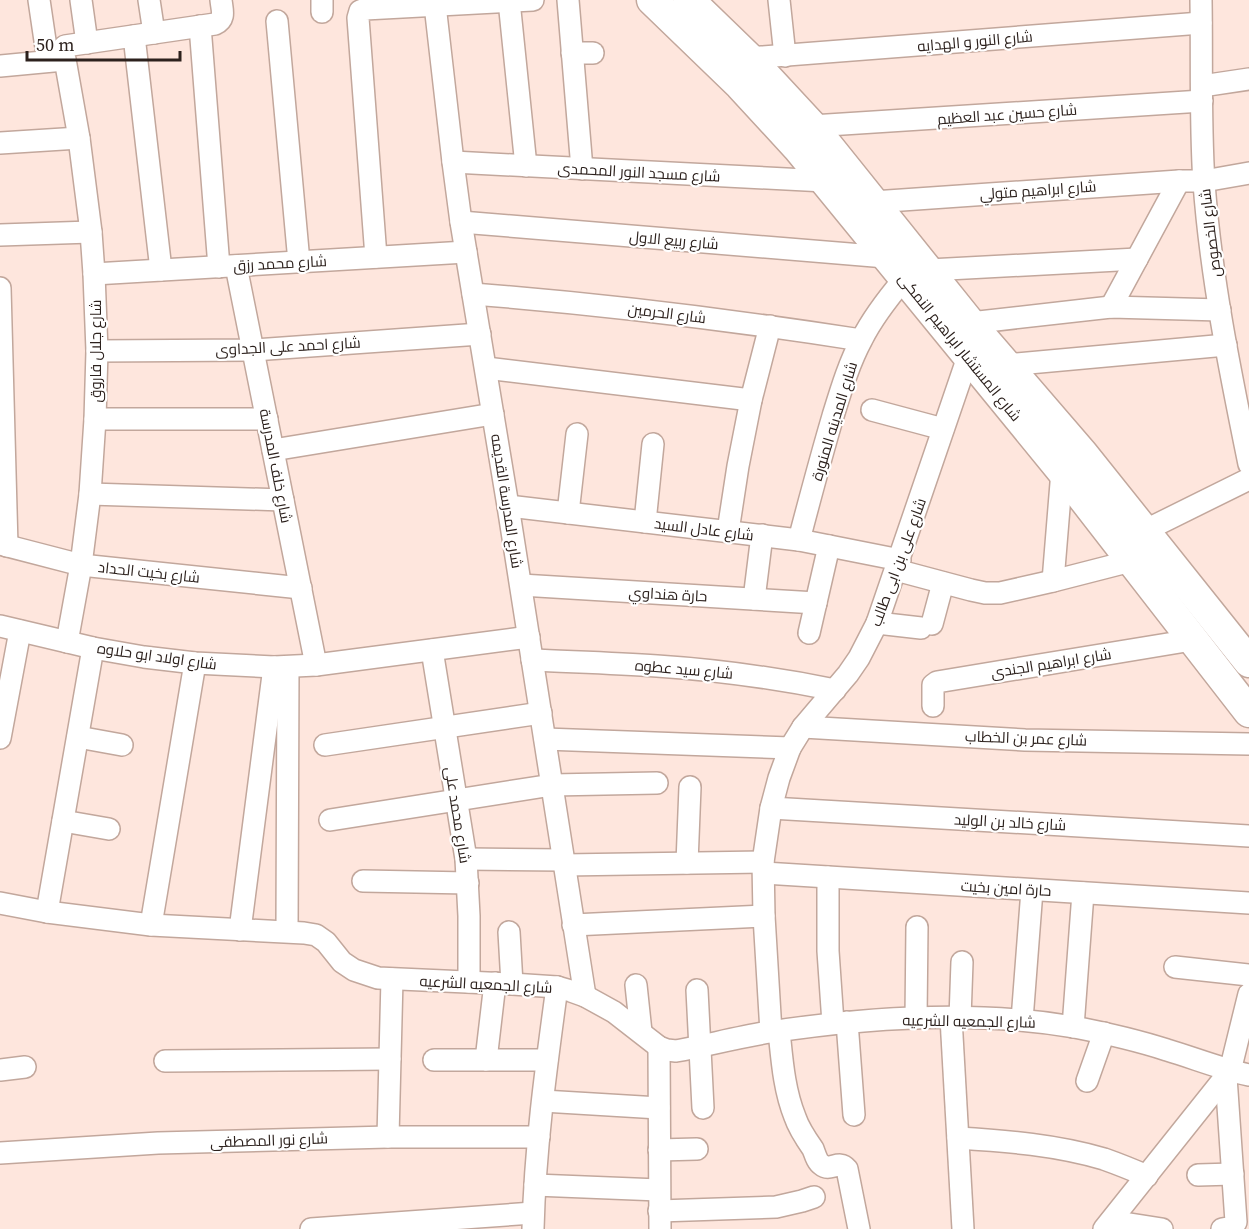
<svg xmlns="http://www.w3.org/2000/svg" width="1249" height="1229" viewBox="0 0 1249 1229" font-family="'Source Serif 4',Cairo,serif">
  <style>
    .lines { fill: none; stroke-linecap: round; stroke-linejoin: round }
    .street-casing { stroke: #c2a79c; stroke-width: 24 }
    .secondary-casing { stroke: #c2a79c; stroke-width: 33 }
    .street { stroke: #fff; stroke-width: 21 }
    .secondary { stroke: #fff; stroke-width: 30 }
    .labels { text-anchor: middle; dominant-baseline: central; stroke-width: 4.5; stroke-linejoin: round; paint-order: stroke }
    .street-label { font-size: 15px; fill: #2c211d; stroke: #fff }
  </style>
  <rect width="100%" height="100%" fill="#fee6dd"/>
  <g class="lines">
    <defs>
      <g id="street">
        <path d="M39 0 48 61"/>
        <path d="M81 0 87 43"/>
        <path d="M149 0 154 33"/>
        <path d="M322 0V12"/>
        <path d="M568 0 582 169"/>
        <path d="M779 0 785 56"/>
        <path d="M1201 0C1202 61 1200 122 1204 183 1211 278 1230 371 1249 464"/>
        <path d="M509 1 526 166"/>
        <path d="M435 5 453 162 461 222 508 506 585 996"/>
        <path d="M277 21 299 262"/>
        <path d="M200 26 219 267"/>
        <path d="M134 36 161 270"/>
        <path d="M572 53H593"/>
        <path d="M749 58 1201 23"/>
        <path d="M0 66 64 60"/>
        <path d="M1202 86 1249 79"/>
        <path d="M812 126 1202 101"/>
        <path d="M0 143 79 138"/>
        <path d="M453 162 825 181"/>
        <path d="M873 202 1179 181H1204L1249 173"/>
        <path d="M461 222 886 257"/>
        <path d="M0 235 91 232"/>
        <path d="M376 257 358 18 360 11 365 9 533 0"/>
        <path d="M236 266 316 665"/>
        <path d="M929 270 1137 259"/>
        <path d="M94 274 466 252"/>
        <path d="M0 288 7 546"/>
        <path d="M473 294C603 304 732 320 861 340"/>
        <path d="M1111 307 1179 181"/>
        <path d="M970 323 1111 307 1220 310"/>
        <path d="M97 351 253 350 480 334"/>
        <path d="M1006 365 1226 345"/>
        <path d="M486 368 751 400"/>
        <path d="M872 410 943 429"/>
        <path d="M95 419H267"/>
        <path d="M273 450 493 414"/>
        <path d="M90 494 283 500"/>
        <path d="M508 506 799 540 900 560"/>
        <path d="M568 513 577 434"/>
        <path d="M645 522 653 444"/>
        <path d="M728 531 738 466 751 400 770 326"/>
        <path d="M1144 531 1249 479"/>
        <path d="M799 540C810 498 821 457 833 416 841 390 849 363 862 339 873 317 888 298 904 279"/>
        <path d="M0 544 81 565 301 588"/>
        <path d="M896 570 971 590 985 593H1000L1053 581 1131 561"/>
        <path d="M1053 581 1062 471"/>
        <path d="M521 585 816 603"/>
        <path d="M754 599 762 535"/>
        <path d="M877 623 921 628"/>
        <path d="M932 624 943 583"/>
        <path d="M0 626 93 648 144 657 195 663 274 667 316 665 529 637"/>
        <path d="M809 633 829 546"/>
        <path d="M67 642 81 565 90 494 95 419 97 351 94 274 91 232 79 138 63 48 65 46 215 24C226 19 222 10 221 0"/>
        <path d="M432 650 466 859 469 916V982"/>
        <path d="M532 660C574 662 615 663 657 666 717 670 776 678 835 690"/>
        <path d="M933 706V685L937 682 1192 640"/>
        <path d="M803 727 1025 740 1249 744"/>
        <path d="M78 737 122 745"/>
        <path d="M0 738 20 631"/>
        <path d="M545 739 790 748"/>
        <path d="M325 745 541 713"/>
        <path d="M771 808 1249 836"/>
        <path d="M330 820 552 785 657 783"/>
        <path d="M63 821 109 829"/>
        <path d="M466 859 563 860"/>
        <path d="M687 863 690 787"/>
        <path d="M564 865 763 862"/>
        <path d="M764 873 1249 903"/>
        <path d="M828 877V951L833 1023"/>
        <path d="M363 881 468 883"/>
        <path d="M0 903 47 912 151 925 304 933 316 935 326 942 342 962 354 970 378 978 512 984 557 987 571 991 585 996 614 1012 659 1047 667 1050 676 1051C708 1045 739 1037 770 1032 868 1017 975 1010 1074 1027 1105 1033 1136 1040 1167 1050 1194 1058 1221 1069 1249 1075"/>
        <path d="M47 912 93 648"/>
        <path d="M151 925 195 663"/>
        <path d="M573 925 764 916"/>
        <path d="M240 930 274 667"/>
        <path d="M287 931 288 667"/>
        <path d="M509 932 512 984"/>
        <path d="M1175 967 1249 975"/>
        <path d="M636 985 641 1032"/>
        <path d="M697 990 703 1108"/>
        <path d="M916 1018 917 927"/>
        <path d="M951 1018 963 1229"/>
        <path d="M960 1018 962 962"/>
        <path d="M1022 1020 1032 890"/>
        <path d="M847 1022 854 1115"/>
        <path d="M1073 1027 1083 893"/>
        <path d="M779 1031C782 1060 784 1090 795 1117 799 1129 806 1139 813 1149 815 1154 817 1162 822 1165 830 1172 839 1159 847 1169L859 1229"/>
        <path d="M771 1032 764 916 763 862 771 808 779 778 790 748 803 727 848 674 859 658 877 623 968 357"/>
        <path d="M659 1047 660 1229"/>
        <path d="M434 1060H547"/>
        <path d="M486 1060 495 983"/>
        <path d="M165 1061 390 1059"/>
        <path d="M0 1070 25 1067"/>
        <path d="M1087 1081 1104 1033"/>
        <path d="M543 1101 659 1108"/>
        <path d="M388 1137 392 979"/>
        <path d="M958 1138C1007 1141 1057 1145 1104 1159 1118 1164 1133 1170 1147 1176"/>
        <path d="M659 1150 697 1149"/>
        <path d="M0 1153 158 1143 388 1137H539"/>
        <path d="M1198 1175 1233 1174"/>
        <path d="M535 1185 659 1190"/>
        <path d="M659 1211 776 1207 802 1201 814 1197"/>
        <path d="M1111 1221 1162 1229"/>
        <path d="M311 1229 533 1213"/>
        <path d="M533 1229C535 1148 546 1068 557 987"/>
        <path d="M1104 1229 1230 1071 1249 994"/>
        <path d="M1222 1229 1233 1227 1236 1222 1226 1077"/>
      </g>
      <g id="secondary">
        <path d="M652 0 740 85 798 148 1062 471 1249 712"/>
        <path d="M689 0 749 58 812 126 970 323 1083 454 1249 662"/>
      </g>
    </defs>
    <use href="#street" class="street-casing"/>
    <use href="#secondary" class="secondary-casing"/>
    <use href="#street" class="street"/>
    <use href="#secondary" class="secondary"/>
  </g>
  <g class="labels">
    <g class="street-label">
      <text transform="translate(975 41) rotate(-5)">شارع النور و الهدايه</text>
      <text transform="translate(1007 114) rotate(-4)">شارع حسين عبد العظيم</text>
      <text transform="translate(639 172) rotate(3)">شارع مسجد النور المحمدى</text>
      <text transform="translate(1038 190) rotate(-4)">شارع ابراهيم متولي</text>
      <text transform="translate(1210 233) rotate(-97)">شارع الخصوص</text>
      <text transform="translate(674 240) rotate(5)">شارع ربيع الاول</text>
      <text transform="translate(280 263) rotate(-3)">شارع محمد رزق</text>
      <text transform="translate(667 313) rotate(7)">شارع الحرمين</text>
      <text transform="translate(288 346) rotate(-3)">شارع احمد على الجداوى</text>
      <text transform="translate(960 347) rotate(51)">شارع المستشار ابراهيم النمكى</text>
      <text transform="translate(95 351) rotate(-90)">شارع جلال فاروق</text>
      <text transform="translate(834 421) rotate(-73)">شارع المدينه المنورة</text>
      <text transform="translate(276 466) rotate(79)">شارع خلف المدرسة</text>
      <text transform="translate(507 501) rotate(81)">شارع المدرسة القديمه</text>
      <text transform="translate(704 529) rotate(7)">شارع عادل السيد</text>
      <text transform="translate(898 562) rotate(-70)">شارع على بن ابى طالب</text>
      <text transform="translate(149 572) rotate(6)">شارع بخيت الحداد</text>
      <text transform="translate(668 594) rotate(3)">حارة هنداوي</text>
      <text transform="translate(157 656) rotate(8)">شارع اولاد ابو حلاوه</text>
      <text transform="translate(1051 663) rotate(-9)">شارع ابراهيم الجندى</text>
      <text transform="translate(684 669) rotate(5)">شارع سيد عطوه</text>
      <text transform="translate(1026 738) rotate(2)">شارع عمر بن الخطاب</text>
      <text transform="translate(458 815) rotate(81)">شارع محمد على</text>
      <text transform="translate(1010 822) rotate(3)">شارع خالد بن الوليد</text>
      <text transform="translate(1006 888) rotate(3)">حارة امين بخيت</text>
      <text transform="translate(486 984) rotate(3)">شارع الجمعيه الشرعيه</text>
      <text transform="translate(969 1021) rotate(1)">شارع الجمعيه الشرعيه</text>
      <text transform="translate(269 1140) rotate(-2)">شارع نور المصطفى</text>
    </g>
  </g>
  <path d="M27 51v9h153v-9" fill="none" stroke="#2c211d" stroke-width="3"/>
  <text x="36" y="51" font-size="18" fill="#2c211d" stroke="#ffffff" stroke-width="4.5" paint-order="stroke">50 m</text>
</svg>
